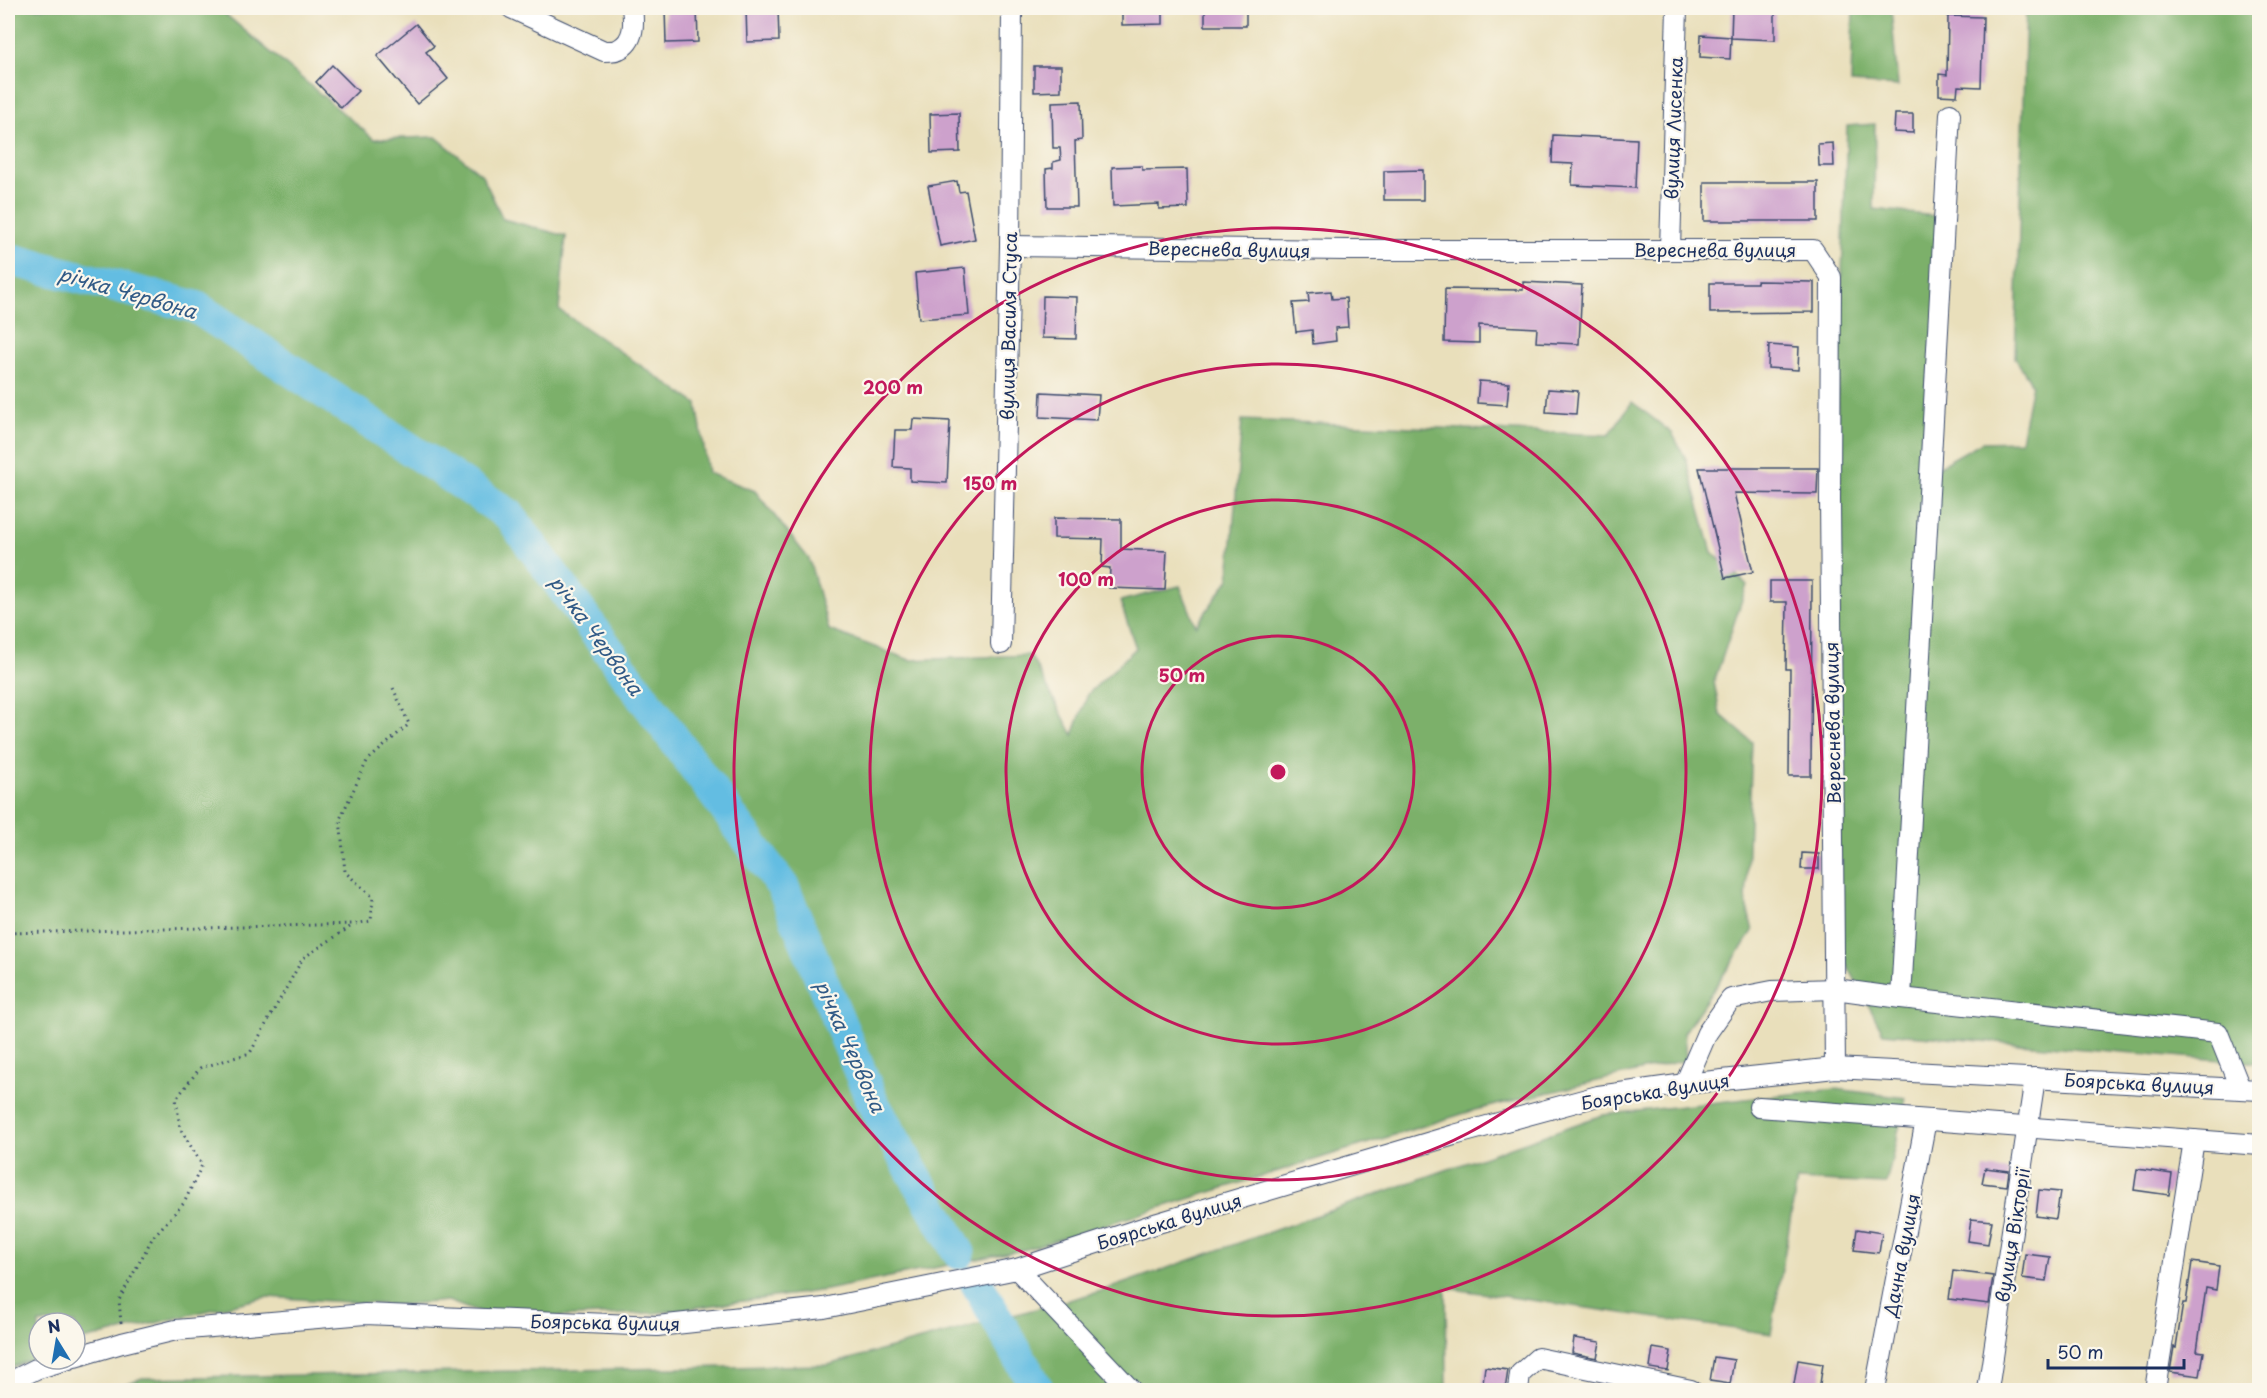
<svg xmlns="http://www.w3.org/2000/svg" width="2267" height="1398" viewBox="0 0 2267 1398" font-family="'Playpen Sans',sans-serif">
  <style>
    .forest { fill: #7bb06b; stroke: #4b7064; stroke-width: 1.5 }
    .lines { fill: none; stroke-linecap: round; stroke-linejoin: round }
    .river { stroke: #64bde2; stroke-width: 33 }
    .building { fill: #cda1cc }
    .minor-casing { stroke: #3a496c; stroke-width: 22 }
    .path { stroke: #3a496c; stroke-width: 3; stroke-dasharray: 1.5 4.5; stroke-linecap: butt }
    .minor { stroke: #fff; stroke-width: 20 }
    .ring { fill: none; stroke: #c2185b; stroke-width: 3 }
    .labels { text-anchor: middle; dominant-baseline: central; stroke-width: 4.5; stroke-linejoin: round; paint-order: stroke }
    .street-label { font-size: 18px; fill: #1b2f5e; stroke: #fbf7ec }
    .water-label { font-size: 20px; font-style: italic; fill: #315a86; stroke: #fbf7ec }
    .centre { fill: #c2185b; stroke: #fbf7ec; stroke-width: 3 }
    .ring-label { font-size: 18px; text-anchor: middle; font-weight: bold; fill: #c2185b; stroke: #fbf7ec; stroke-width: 4.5; stroke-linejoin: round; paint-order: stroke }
  </style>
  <rect width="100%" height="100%" fill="#fbf7ec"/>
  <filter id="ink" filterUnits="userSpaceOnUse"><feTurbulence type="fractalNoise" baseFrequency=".0167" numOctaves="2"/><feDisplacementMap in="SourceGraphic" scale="12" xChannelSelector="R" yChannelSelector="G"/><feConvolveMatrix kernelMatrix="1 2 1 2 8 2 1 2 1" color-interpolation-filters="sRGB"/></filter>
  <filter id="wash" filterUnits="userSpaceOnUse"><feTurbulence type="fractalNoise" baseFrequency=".008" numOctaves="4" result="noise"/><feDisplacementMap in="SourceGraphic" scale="24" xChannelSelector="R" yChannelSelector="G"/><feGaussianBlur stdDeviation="1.35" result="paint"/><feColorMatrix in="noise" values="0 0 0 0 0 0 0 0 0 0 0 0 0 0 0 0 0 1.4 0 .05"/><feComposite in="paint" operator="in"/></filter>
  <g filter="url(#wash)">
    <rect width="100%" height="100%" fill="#e9dfbb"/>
    <g class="forest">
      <path d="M8 8H218L374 139 436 137 482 175 503 219 566 236 559 310 697 404 708 473 755 491 809 559 829 630 910 660 1030 655 1073 735 1088 694 1136 648 1120 601 1180 586 1196 626 1229 579 1242 420 1609 435 1632 402 1672 433 1686 459 1712 552 1747 585 1714 682 1720 714 1752 742 1746 903 1753 931 1684 1033 1686 1060 1475 1110 1027 1249 826 1290 655 1313 496 1319 448 1301 396 1305 266 1297 75 1342V1323H39V1356L8 1369Z"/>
      <path d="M1853 8H1891L1898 86 1851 83Z"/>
      <path d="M2026 8H2259V1063L1883 1033 1839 949 1826 748 1847 126 1875 124 1874 209 1943 217 1929 472 1982 442 2021 441 2032 384 2015 358Z"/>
      <path d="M1836 1089 1906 1098 1886 1184 1797 1180 1771 1334 1446 1288 1447 1390H111L142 1378 828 1365 1102 1291 1602 1115Z"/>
    </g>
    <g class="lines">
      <g class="river">
        <path d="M8 259 196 307 509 515 783 887 873 1103 959 1253"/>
        <path d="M976 1282 1038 1390"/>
      </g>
    </g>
    <g id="blocks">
      <g class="building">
        <path d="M665 8H697L698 42 666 43Z"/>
        <path d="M746 8H778L779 41 747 42Z"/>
        <path d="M1122 8H1163V24L1122 25Z"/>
        <rect x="1205" y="8" width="41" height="18"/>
        <path d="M1732 8H1775V40L1731 38Z"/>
        <path d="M1948 16 1983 17 1981 87 1958 86 1957 96 1939 95V74L1947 75Z"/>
        <path d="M416 24 434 46 426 52 448 79 417 104 377 56Z"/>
        <path d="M1701 35 1731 37 1730 59 1700 57Z"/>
        <path d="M332 65 358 91 341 108 316 82Z"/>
        <path d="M1034 66H1061V91L1034 92Z"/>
        <path d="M1081 101 1082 140 1075 141 1077 207H1047L1046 169 1053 168V162L1061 160 1060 148H1053L1052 102Z"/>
        <path d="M959 113 960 152 931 153 930 114Z"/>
        <path d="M1895 114H1913V133L1894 132Z"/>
        <path d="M1553 135 1637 139 1635 188 1572 185 1573 164 1552 163Z"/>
        <path d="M1833 143 1834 166H1819L1818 144Z"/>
        <path d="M1142 166V170L1187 169 1188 208 1159 209V204L1113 206 1112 167Z"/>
        <path d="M1423 170V200H1384V171Z"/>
        <path d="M957 181 959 192 966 191 975 239 940 246 928 186Z"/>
        <rect x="1704" y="182" width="114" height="39"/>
        <path d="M965 268 969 315 919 319 915 273Z"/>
        <path d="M1757 281 1814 282V312L1710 313V283H1757Z"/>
        <path d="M1523 282 1582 285 1579 344 1536 342 1537 328 1479 325V343L1444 342 1445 289 1523 290Z"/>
        <path d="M1331 291 1332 299 1346 298 1348 327 1335 328 1336 341 1313 344 1312 330 1296 332 1293 303 1309 302 1308 293Z"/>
        <path d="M1043 296 1077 297 1076 339 1042 338Z"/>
        <path d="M1769 345 1799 347 1798 370 1768 368Z"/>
        <path d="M1479 381 1509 383 1507 405 1477 403Z"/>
        <path d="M1548 389 1578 391 1576 414 1546 412Z"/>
        <path d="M1041 392 1099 395 1097 420 1040 417Z"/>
        <path d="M913 419 950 421 947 483 910 481V468L893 467 895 430H912Z"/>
        <path d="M1699 468H1818L1817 494 1734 493 1753 572 1725 578Z"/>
        <path d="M1054 518 1121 519V549L1167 551 1165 590 1109 588 1110 568 1102 567 1103 539 1054 538Z"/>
        <path d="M1770 581H1812L1811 776H1789L1790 669H1786L1787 602H1770Z"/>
        <path d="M1802 853 1819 854V869H1801Z"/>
        <path d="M1985 1168 2009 1171 2007 1186 1982 1183Z"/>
        <path d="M2137 1169 2172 1174 2169 1195 2134 1190Z"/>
        <path d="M2039 1190 2060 1192 2056 1219 2036 1216Z"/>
        <path d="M1971 1219 1992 1221 1988 1244 1968 1241Z"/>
        <path d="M1857 1229 1882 1233 1879 1253 1854 1250Z"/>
        <path d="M2025 1254 2050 1257 2046 1281 2022 1278Z"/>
        <path d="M2192 1262 2219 1266 2216 1290 2206 1288 2197 1351 2204 1352 2200 1376 2170 1372 2174 1347 2176 1348 2183 1303H2186Z"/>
        <path d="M1953 1271 1993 1276 1989 1304 1949 1299Z"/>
        <path d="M1574 1338 1600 1342 1597 1358 1572 1353Z"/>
        <path d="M1653 1348 1671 1351 1668 1371 1650 1368Z"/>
        <path d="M1714 1357 1734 1360 1730 1384 1710 1381Z"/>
        <path d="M1798 1360 1823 1364 1819 1390H1793Z"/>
        <path d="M1485 1367 1508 1370 1505 1390H1482Z"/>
      </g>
    </g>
  </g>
  <g filter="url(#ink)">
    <use href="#blocks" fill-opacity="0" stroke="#3a496c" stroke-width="1.5"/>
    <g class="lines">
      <defs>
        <g id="minor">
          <path d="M511 8 604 51C608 51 616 51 619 49 635 41 634 22 632 8"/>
          <path d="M1010 246 1346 250H1813L1831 277 1830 499 1835 1068"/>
          <path d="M1670 249 1677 8"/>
          <path d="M1001 644 1010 246 1012 8"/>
          <path d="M1901 998 1950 114"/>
          <path d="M1685 1084 1707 1033 1731 999 1772 991 1835 989 1901 998 2218 1033 2240 1088"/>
          <path d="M1759 1107 2260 1145"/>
          <path d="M1017 1269 1131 1390"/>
          <path d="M75 1357 122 1343 176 1330 365 1314 657 1326 824 1308 1017 1269 1158 1223 1454 1135 1598 1096 1685 1084 1835 1068 2260 1090"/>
          <path d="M8 1383 36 1369 69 1359"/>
          <path d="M1518 1390 1520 1374 1538 1358 1691 1390"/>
          <path d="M1875 1390 1926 1120"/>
          <path d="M1988 1390 2035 1078"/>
          <path d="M2155 1390 2194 1140"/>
        </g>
      </defs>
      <use href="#minor" class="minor-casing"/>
      <g class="path">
        <path d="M8 933 354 924 371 921 373 897 345 872 340 819 367 761 409 724 393 688"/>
        <path d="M121 1323 119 1300 153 1237 184 1203 202 1165 180 1128 176 1099 200 1068 250 1053 303 958 353 925"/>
      </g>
      <use href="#minor" class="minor"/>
    </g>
  </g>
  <g class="ring">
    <circle cx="1278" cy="772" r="136"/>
    <circle cx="1278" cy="772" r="272"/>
    <circle cx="1278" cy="772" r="408"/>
    <circle cx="1278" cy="772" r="544"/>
  </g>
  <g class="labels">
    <g class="street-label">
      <text transform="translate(1673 128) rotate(-88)">вулиця Лисенка</text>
      <text transform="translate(1229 249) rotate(1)">Вереснева вулиця</text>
      <text x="1715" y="249">Вереснева вулиця</text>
      <text transform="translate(1008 326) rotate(-89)">вулиця Василя Стуса</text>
      <text transform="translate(1832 723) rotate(-91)">Вереснева вулиця</text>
      <text transform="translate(2139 1083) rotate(3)">Боярська вулиця</text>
      <text transform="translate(1655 1091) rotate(-9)">Боярська вулиця</text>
      <text transform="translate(1169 1221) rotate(-17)">Боярська вулиця</text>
      <text transform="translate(2012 1235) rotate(-81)">вулиця Вікторії</text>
      <text transform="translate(1901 1255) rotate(-79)">Дачна вулиця</text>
      <text transform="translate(605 1322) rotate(1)">Боярська вулиця</text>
    </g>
    <g class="water-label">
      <text transform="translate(128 292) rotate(16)">річка Червона</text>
      <text transform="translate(597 635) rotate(54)">річка Червона</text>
      <text transform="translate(851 1046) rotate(66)">річка Червона</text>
    </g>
  </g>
  <circle cx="1278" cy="772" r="9" class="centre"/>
  <g class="ring-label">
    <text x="893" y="394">200 m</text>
    <text x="990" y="490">150 m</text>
    <text x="1086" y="586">100 m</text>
    <text x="1182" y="682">50 m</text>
  </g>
  <rect width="2267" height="1398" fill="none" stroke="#fbf7ec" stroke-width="30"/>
  <g transform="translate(57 1341) rotate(349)"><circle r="28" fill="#fbf7ec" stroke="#a1a7b3" stroke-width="1.5"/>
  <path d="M0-4.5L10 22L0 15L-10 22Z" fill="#1f6fb2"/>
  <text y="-9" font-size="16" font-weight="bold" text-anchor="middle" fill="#1b2f5e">N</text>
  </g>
  <path d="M2048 1359v9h136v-9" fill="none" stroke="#1b2f5e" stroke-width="3"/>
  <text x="2057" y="1359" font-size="18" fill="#1b2f5e" stroke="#fbf7ec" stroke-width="4.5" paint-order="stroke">50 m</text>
</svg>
